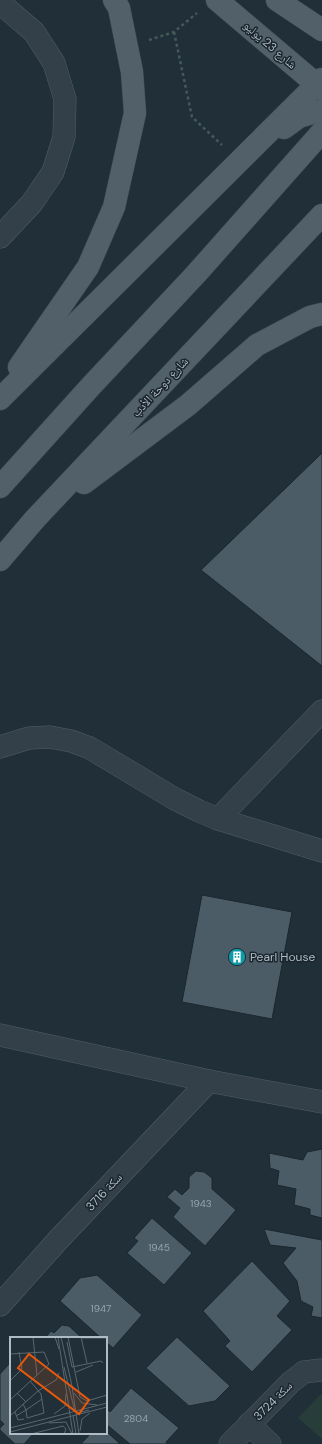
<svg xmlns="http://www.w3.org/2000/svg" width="322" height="1444" viewBox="0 0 322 1444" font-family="'DM Sans','Noto Naskh Arabic',sans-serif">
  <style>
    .green { fill: #263d3a }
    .building { fill: #4c5c67; stroke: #1c272f }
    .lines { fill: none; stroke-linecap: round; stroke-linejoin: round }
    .minor-casing { stroke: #525e66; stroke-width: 23 }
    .major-casing { stroke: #414c55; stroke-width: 23 }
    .path { stroke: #445a59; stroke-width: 2.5; stroke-dasharray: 3 3; stroke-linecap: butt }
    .minor { stroke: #344049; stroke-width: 22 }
    .major { stroke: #526069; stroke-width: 22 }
    .labels { text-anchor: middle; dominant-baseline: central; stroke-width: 3; stroke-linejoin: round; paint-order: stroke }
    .number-label { font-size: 10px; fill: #96a3ae }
    .street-label { font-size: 12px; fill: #afbbc5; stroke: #1a252d }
    .poi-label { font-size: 12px; fill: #afbbc5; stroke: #1a252d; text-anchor: start }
    .inset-road { fill: none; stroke: #5a6770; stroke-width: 1 }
    .view { fill: #e8590c; fill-opacity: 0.15; stroke: #e8590c; stroke-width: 2 }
    .inset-edge { fill: none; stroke: #afbbc5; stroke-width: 2 }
  </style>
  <rect width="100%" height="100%" fill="#212f38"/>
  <path class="green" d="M320 1395H322V1439L298 1418Z"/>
  <g class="building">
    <path d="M322 453V666L201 570Z"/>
    <path d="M202 895 292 912 272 1019 182 1002Z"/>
    <path d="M322 1149V1218L310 1215V1209L294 1205 296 1189 277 1185 279 1171 270 1168 269 1153 303 1160 307 1152Z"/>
    <path d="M196 1171 204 1172 212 1178V1189L236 1210 205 1246 173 1217 180 1208 167 1197 175 1189 182 1195 189 1188V1177Z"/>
    <path d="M152 1218 192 1253 164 1285 127 1253 138 1241 134 1238Z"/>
    <path d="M264 1229 322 1240V1318L311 1316 313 1307 301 1301 297 1281 283 1263 296 1248 270 1245Z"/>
    <path d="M252 1261 290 1301 277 1316 292 1330 252 1372 225 1346 230 1341 203 1311Z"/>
    <path d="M97 1275 142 1315 113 1348 106 1342V1338H101L60 1301 80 1278Z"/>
    <path d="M62 1325 69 1326 82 1338H45L51 1331 54 1333Z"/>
    <path d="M177 1337 230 1386 215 1401 189 1406 146 1368Z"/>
    <path d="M11 1363V1433H34L24 1444H15L0 1430V1428L4 1424 0 1420V1374L9 1364Z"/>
    <path d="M131 1388 179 1428 166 1442 167 1444H130L106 1424V1408L110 1412Z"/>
    <path d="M106 1431 120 1444H81L91 1433H106Z"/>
  </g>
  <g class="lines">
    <defs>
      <g id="minor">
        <path d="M0 3 34 32 54 63 65 99 64 137 53 172 32 203 0 237"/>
        <path d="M0 747 29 738 50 737 71 741 90 748 175 799 199 811 218 819 322 851"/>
        <path d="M218 819 322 711"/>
        <path d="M0 1035 209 1081 322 1102"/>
        <path d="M0 1305 59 1239 209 1081"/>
        <path d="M249 1424 270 1444"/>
        <path d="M230 1444 291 1382 304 1372 322 1370"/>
      </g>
      <g id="major">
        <path d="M217 0 322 89"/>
        <path d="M277 0 322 30"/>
        <path d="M284 128 299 117 322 110"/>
        <path d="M19 367 88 267 114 207 135 113 132 72 119 8 114 0"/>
        <path d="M0 399 322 79"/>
        <path d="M84 483 188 405 257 345 310 317 322 314"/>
        <path d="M0 487 91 386 196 274 322 132"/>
        <path d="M0 560 35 519 322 215"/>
      </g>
    </defs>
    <use href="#minor" class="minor-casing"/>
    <use href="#major" class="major-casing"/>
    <g class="path">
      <path d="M174 32 192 117 222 145"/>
      <path d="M149 40 174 32 197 13"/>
    </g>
    <use href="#minor" class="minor"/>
    <use href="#major" class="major"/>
  </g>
  <defs>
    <symbol id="building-disc" viewBox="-11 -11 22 22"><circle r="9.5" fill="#0f9aa8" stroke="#1a252d"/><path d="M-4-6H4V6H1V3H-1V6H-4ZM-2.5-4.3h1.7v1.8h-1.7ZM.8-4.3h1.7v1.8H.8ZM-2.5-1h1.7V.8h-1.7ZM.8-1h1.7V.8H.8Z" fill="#fff"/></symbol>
  </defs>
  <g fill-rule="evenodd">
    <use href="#building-disc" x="227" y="947" width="20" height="20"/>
  </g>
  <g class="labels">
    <g class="number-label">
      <text x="201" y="1203">1943</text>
      <text x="159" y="1247">1945</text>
      <text x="101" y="1308">1947</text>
      <text x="136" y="1418">2804</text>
    </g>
    <g class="street-label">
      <text transform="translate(270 45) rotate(41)">شارع 23 يوليو</text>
      <text transform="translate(160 387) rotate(-47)">شارع دوحة الأدب</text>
      <text transform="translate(104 1192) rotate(-47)">سكة 3716</text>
      <text transform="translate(273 1401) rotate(-45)">سكة 3724</text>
    </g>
    <g class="poi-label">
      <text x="250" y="957">Pearl House</text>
    </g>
  </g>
  <g transform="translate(10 1337)">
    <rect width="97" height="97" fill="#212f38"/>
    <path class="inset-road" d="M23 0 27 38M45 0 49 12M48 0 63 97M51 0 62 49 69 97M58 0 70 60 77 64 97 58M71 0 77 26M71 1H97M57 5 62 30 91 24 93 26M0 17 34 15 39 27 0 63M54 30 65 75M66 35 83 28M0 44 12 32 9 15M7 56 16 65M64 56 72 66 87 68M13 67 16 73 32 62M5 75 8 83 14 82M67 76 79 73M44 77 55 69 56 57M63 78 66 97M0 79 28 54 46 43 49 36M6 79 16 73 17 81 34 76 31 57 20 44M39 86 56 85 62 97M0 91 97 66M70 94 72 82 80 76M0 95 97 70M21 97 53 89 56 92 54 97"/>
    <path class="view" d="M19 17 79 63 69 77 8 31Z"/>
    <rect width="97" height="97" class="inset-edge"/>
  </g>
</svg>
